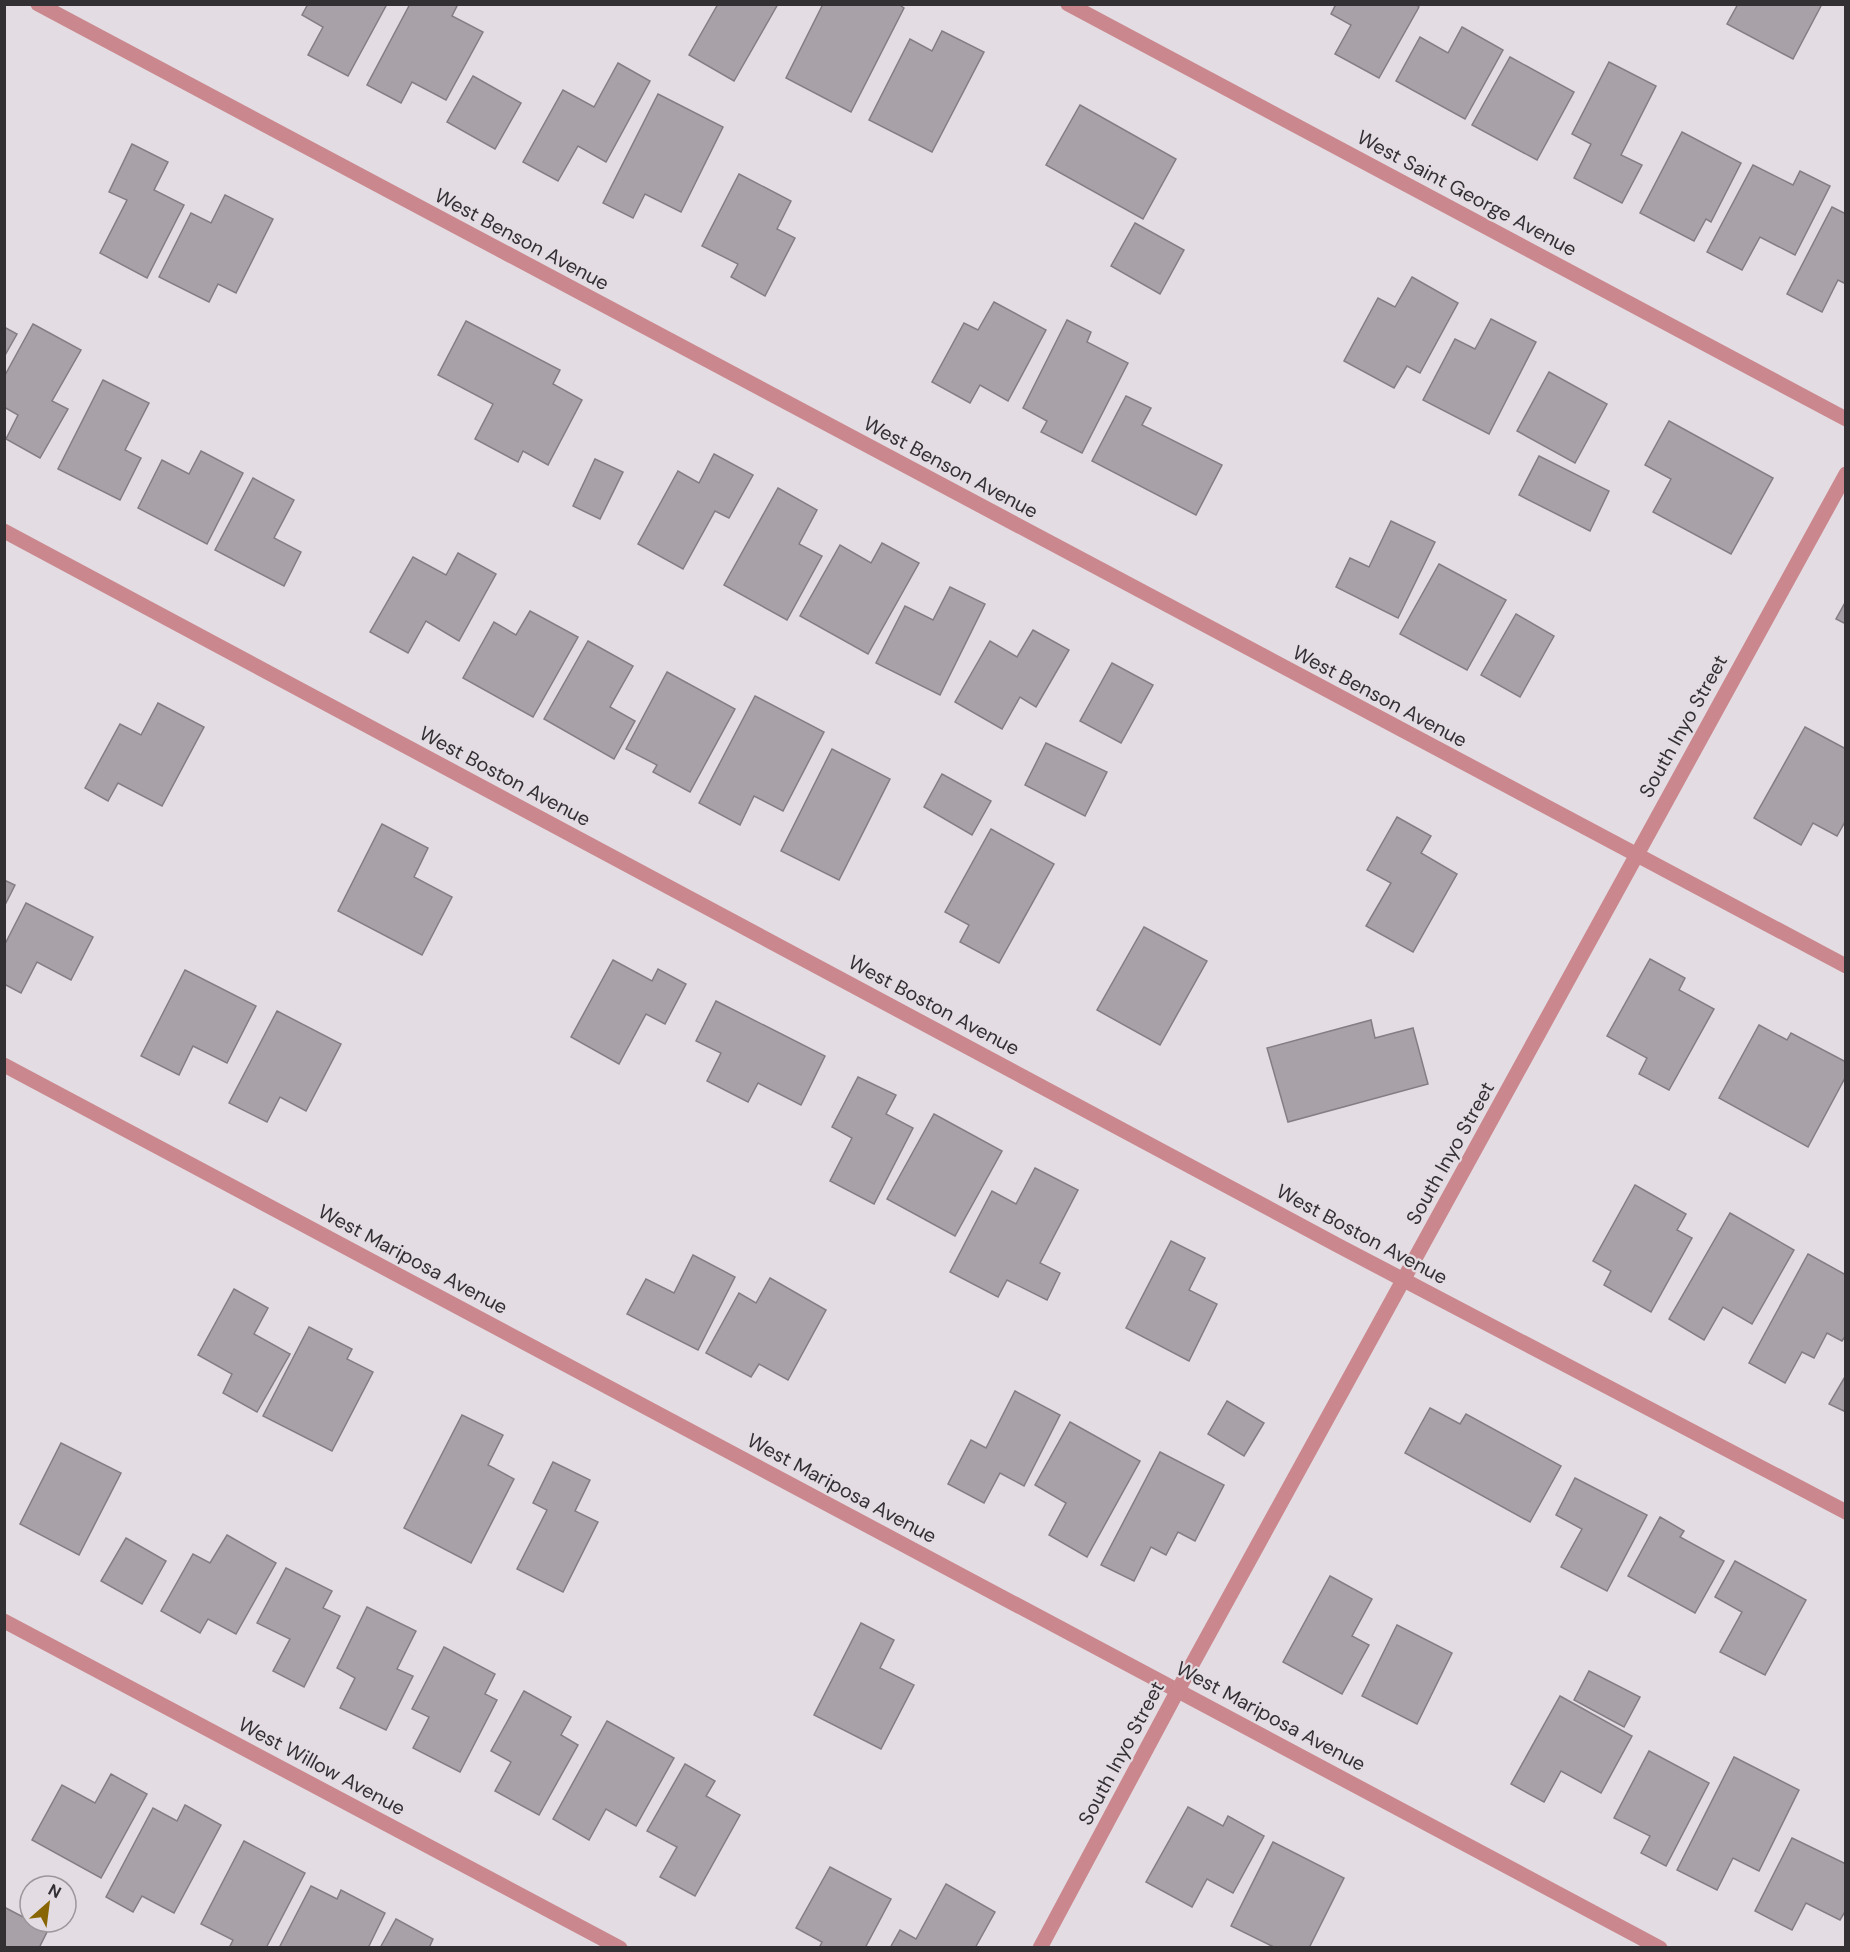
<svg xmlns="http://www.w3.org/2000/svg" width="1850" height="1952" viewBox="0 0 1850 1952" font-family="'DM Sans',sans-serif">
  <style>
    .building { fill: #a8a2a8; stroke: #847e84; stroke-width: 1.5 }
    .lines { fill: none; stroke-linecap: round; stroke-linejoin: round }
    .minor { stroke: #ca878e; stroke-width: 15 }
    .labels { text-anchor: middle; dominant-baseline: central; stroke-width: 4.5; stroke-linejoin: round; paint-order: stroke }
    .street-label { font-size: 20px; fill: #333033; stroke: #e3dce2 }
  </style>
  <rect width="100%" height="100%" fill="#e3dce2"/>
  <g class="building">
    <path d="M308 4H387L348 76 308 55 323 27 302 15Z"/>
    <path d="M410 4H458L452 16 483 32 446 100 412 82 401 103 367 85Z"/>
    <path d="M718 4H778L734 81 689 55Z"/>
    <path d="M823 4H898L904 8 851 112 786 78Z"/>
    <path d="M1336 4H1415L1419 7 1379 78 1335 54 1351 25 1331 14Z"/>
    <path d="M1738 4H1822L1793 59 1727 24Z"/>
    <path d="M1462 27 1503 50 1465 119 1396 81 1420 37 1448 53Z"/>
    <path d="M942 31 984 52 932 152 869 120 910 39 932 51Z"/>
    <path d="M1510 57 1574 92 1537 160 1472 125Z"/>
    <path d="M1609 62 1656 86 1621 155 1642 165 1622 203 1574 178 1591 144 1572 134Z"/>
    <path d="M618 63 650 81 606 162 578 146 558 181 523 162 563 90 594 107Z"/>
    <path d="M473 76 521 103 495 149 447 122Z"/>
    <path d="M658 94 723 127 681 212 645 194 633 218 603 203Z"/>
    <path d="M1080 105 1176 159 1143 219 1046 165Z"/>
    <path d="M1682 132 1741 163 1711 222 1706 219 1694 241 1640 213Z"/>
    <path d="M132 144 168 162 154 190 184 205 147 278 100 253 127 200 109 192Z"/>
    <path d="M1753 165 1793 185 1800 171 1830 186 1795 255 1760 237 1742 270 1707 252Z"/>
    <path d="M739 174 791 201 777 229 795 238 765 296 731 277 738 264 702 246Z"/>
    <path d="M225 195 273 219 236 293 218 284 209 302 159 277 191 213 211 223Z"/>
    <path d="M1832 207 1846 214V284L1838 280 1822 312 1787 294Z"/>
    <path d="M1135 223 1184 250 1160 294 1111 266Z"/>
    <path d="M1412 277 1458 303 1420 373 1407 366 1394 388 1344 361 1378 298 1395 307Z"/>
    <path d="M994 302 1046 330 1008 401 980 385 970 403 932 382 964 323 978 330Z"/>
    <path d="M1491 319 1536 342 1489 434 1423 400 1455 339 1475 349Z"/>
    <path d="M1067 320 1091 332 1087 342 1128 363 1082 453 1041 432 1047 421 1023 408Z"/>
    <path d="M466 321 560 370 553 384 582 400 548 465 523 451 518 462 475 439 493 404 438 375Z"/>
    <path d="M33 324 81 350 52 401 68 409 40 458 6 439 18 415 4 407V377Z"/>
    <path d="M4 327 17 334 4 357Z"/>
    <path d="M1549 372 1607 404 1575 463 1517 431Z"/>
    <path d="M103 380 149 403 125 450 141 458 120 500 58 469Z"/>
    <path d="M1126 396 1151 408 1142 425 1222 465 1196 515 1092 461Z"/>
    <path d="M1669 421 1773 478 1731 554 1653 512 1671 479 1645 465Z"/>
    <path d="M201 451 243 473 207 544 138 508 162 460 189 474Z"/>
    <path d="M714 454 753 475 729 518 715 511 683 569 638 544 678 471 699 483Z"/>
    <path d="M1539 456 1609 491 1590 531 1519 495Z"/>
    <path d="M595 459 623 472 600 519 573 506Z"/>
    <path d="M253 478 294 500 274 538 301 552 284 586 215 550Z"/>
    <path d="M778 488 817 510 799 544 822 556 787 620 724 585Z"/>
    <path d="M1391 521 1435 542 1398 618 1336 587 1350 558 1369 567Z"/>
    <path d="M882 543 919 563 868 654 800 616 840 545 871 563Z"/>
    <path d="M458 553 496 574 459 641 426 621 408 653 370 632 413 557 446 575Z"/>
    <path d="M1439 564 1506 600 1467 670 1400 634Z"/>
    <path d="M950 587 985 604 940 695 876 663 905 606 933 620Z"/>
    <path d="M1846 601V624L1836 619Z"/>
    <path d="M530 611 578 637 533 717 463 678 494 622 516 635Z"/>
    <path d="M1516 614 1554 636 1520 697 1481 675Z"/>
    <path d="M1033 630 1069 650 1036 707 1020 697 1002 729 955 702 990 641 1017 657Z"/>
    <path d="M588 641 633 666 610 707 635 721 614 759 544 719Z"/>
    <path d="M1112 663 1153 685 1121 743 1080 721Z"/>
    <path d="M667 672 735 709 690 792 653 772 657 765 626 749Z"/>
    <path d="M755 696 824 732 783 811 754 796 740 825 699 803Z"/>
    <path d="M158 703 204 727 162 806 118 783 108 801 85 788 120 724 141 735Z"/>
    <path d="M1805 727 1846 749V820L1837 836 1813 823 1801 845 1754 818Z"/>
    <path d="M1046 743 1107 772 1085 816 1025 785Z"/>
    <path d="M832 749 890 779 839 880 781 851Z"/>
    <path d="M942 774 991 801 972 835 924 807Z"/>
    <path d="M1397 817 1431 836 1421 853 1457 874 1413 952 1366 926 1391 883 1367 870Z"/>
    <path d="M382 824 428 848 414 877 452 897 422 955 338 911Z"/>
    <path d="M991 829 1054 864 999 963 960 942 969 925 945 912Z"/>
    <path d="M4 880 15 885 4 907Z"/>
    <path d="M26 903 93 937 71 980 37 962 21 993 4 984V946Z"/>
    <path d="M1144 927 1207 961 1160 1045 1097 1010Z"/>
    <path d="M1650 959 1685 978 1679 990 1714 1009 1669 1090 1639 1074 1647 1058 1607 1036Z"/>
    <path d="M613 960 652 981 658 969 686 984 665 1024 646 1014 619 1064 571 1037Z"/>
    <path d="M185 970 256 1006 227 1063 193 1046 179 1075 141 1056Z"/>
    <path d="M716 1001 825 1056 801 1105 758 1083 748 1102 707 1081 721 1053 696 1041Z"/>
    <path d="M277 1011 341 1044 306 1111 280 1097 267 1122 229 1103Z"/>
    <path d="M1371 1020 1375 1038 1413 1028 1428 1084 1288 1122 1267 1048Z"/>
    <path d="M1759 1025 1787 1040 1791 1033 1846 1062V1076L1808 1147 1719 1098Z"/>
    <path d="M858 1077 896 1095 886 1114 913 1128 874 1204 830 1181 852 1138 832 1127Z"/>
    <path d="M934 1114 1002 1151 955 1236 887 1199Z"/>
    <path d="M1035 1168 1078 1190 1040 1263 1060 1273 1047 1300 1007 1280 998 1297 950 1272 992 1191 1016 1204Z"/>
    <path d="M1635 1185 1686 1214 1677 1230 1692 1238 1651 1312 1604 1285 1611 1271 1593 1261Z"/>
    <path d="M1730 1213 1794 1250 1752 1324 1723 1307 1704 1340 1669 1319Z"/>
    <path d="M1171 1241 1205 1258 1189 1290 1217 1304 1189 1361 1126 1328Z"/>
    <path d="M1808 1254 1846 1275V1335L1842 1341 1827 1333 1814 1358 1802 1352 1785 1383 1749 1363Z"/>
    <path d="M693 1255 735 1277 698 1350 627 1314 646 1279 674 1293Z"/>
    <path d="M770 1278 826 1310 788 1380 759 1364 751 1377 706 1353 739 1293 756 1303Z"/>
    <path d="M234 1289 268 1308 254 1334 290 1354 257 1412 223 1393 232 1374 198 1355Z"/>
    <path d="M309 1327 352 1349 347 1359 373 1372 332 1451 263 1416Z"/>
    <path d="M1846 1375V1412L1829 1404Z"/>
    <path d="M1015 1391 1060 1415 1024 1486 1000 1473 984 1503 948 1484 971 1440 986 1448Z"/>
    <path d="M1227 1401 1264 1423 1244 1456 1208 1434Z"/>
    <path d="M1430 1408 1460 1424 1466 1414 1561 1466 1530 1522 1405 1453Z"/>
    <path d="M462 1415 503 1435 488 1465 514 1479 471 1563 404 1528Z"/>
    <path d="M1070 1422 1140 1461 1087 1557 1049 1535 1066 1503 1035 1485Z"/>
    <path d="M61 1443 121 1473 79 1555 20 1524Z"/>
    <path d="M1160 1452 1224 1485 1195 1541 1178 1532 1166 1555 1151 1547 1134 1581 1101 1565Z"/>
    <path d="M553 1462 590 1480 575 1511 598 1522 563 1592 517 1569 547 1510 533 1503Z"/>
    <path d="M1575 1478 1647 1515 1607 1591 1561 1567 1582 1529 1556 1515Z"/>
    <path d="M1660 1517 1684 1531 1680 1537 1724 1561 1695 1613 1628 1576Z"/>
    <path d="M227 1535 276 1563 236 1634 208 1619 200 1633 161 1611 193 1554 210 1563Z"/>
    <path d="M126 1538 166 1561 142 1604 101 1581Z"/>
    <path d="M1735 1561 1806 1600 1765 1675 1720 1652 1742 1612 1715 1597Z"/>
    <path d="M286 1568 332 1591 323 1608 340 1616 304 1687 273 1671 290 1639 257 1623Z"/>
    <path d="M1330 1576 1372 1599 1352 1636 1369 1645 1342 1694 1283 1662Z"/>
    <path d="M367 1607 416 1631 397 1669 413 1676 386 1730 340 1708 355 1678 337 1668Z"/>
    <path d="M861 1623 894 1640 880 1668 914 1685 881 1749 814 1715Z"/>
    <path d="M1397 1625 1452 1653 1417 1724 1362 1696Z"/>
    <path d="M444 1647 495 1674 485 1694 497 1700 460 1772 413 1748 429 1717 412 1709Z"/>
    <path d="M1589 1671 1640 1697 1624 1727 1574 1700Z"/>
    <path d="M524 1691 571 1717 561 1735 578 1745 539 1815 495 1791 511 1762 491 1751Z"/>
    <path d="M1560 1696 1632 1736 1601 1793 1561 1771 1544 1802 1511 1784Z"/>
    <path d="M607 1721 674 1758 636 1826 606 1809 589 1840 553 1819Z"/>
    <path d="M1649 1751 1709 1783 1666 1866 1641 1853 1650 1836 1614 1818Z"/>
    <path d="M1734 1757 1799 1790 1759 1871 1733 1858 1717 1890 1677 1870Z"/>
    <path d="M685 1764 715 1781 706 1796 740 1815 695 1896 660 1877 677 1847 647 1831Z"/>
    <path d="M111 1774 147 1794 101 1878 32 1840 62 1785 95 1803Z"/>
    <path d="M185 1805 221 1825 174 1913 142 1896 133 1912 106 1897 153 1808 177 1821Z"/>
    <path d="M1188 1807 1223 1826 1228 1816 1264 1836 1233 1893 1207 1879 1192 1907 1146 1882Z"/>
    <path d="M1792 1838 1846 1864V1910L1840 1920 1806 1903 1792 1930 1755 1911Z"/>
    <path d="M244 1841 305 1873 266 1948H229L233 1940 201 1924Z"/>
    <path d="M1273 1842 1344 1878 1309 1948H1276L1231 1926Z"/>
    <path d="M830 1867 891 1899 865 1948H819L822 1942 796 1928Z"/>
    <path d="M946 1884 995 1912 975 1948H890L900 1930 916 1939Z"/>
    <path d="M311 1886 337 1899 341 1890 385 1913 368 1948H279Z"/>
    <path d="M4 1907 48 1930 39 1948H4Z"/>
    <path d="M396 1919 433 1939 429 1948H380Z"/>
  </g>
  <g class="lines">
    <g class="minor">
      <path d="M38 4 1846 966"/>
      <path d="M1068 4 1846 419"/>
      <path d="M4 531 1339 1246 1846 1512"/>
      <path d="M4 1065 1660 1948"/>
      <path d="M4 1621 620 1948"/>
      <path d="M1040 1948 1178 1690 1846 474"/>
    </g>
  </g>
  <g class="labels">
    <g class="street-label">
      <text transform="translate(1467 193) rotate(28)">West Saint George Avenue</text>
      <text transform="translate(522 239) rotate(28)">West Benson Avenue</text>
      <text transform="translate(951 467) rotate(28)">West Benson Avenue</text>
      <text transform="translate(1380 696) rotate(28)">West Benson Avenue</text>
      <text transform="translate(1683 726) rotate(-61)">South Inyo Street</text>
      <text transform="translate(505 776) rotate(28)">West Boston Avenue</text>
      <text transform="translate(934 1005) rotate(28)">West Boston Avenue</text>
      <text transform="translate(1450 1153) rotate(-61)">South Inyo Street</text>
      <text transform="translate(1362 1234) rotate(28)">West Boston Avenue</text>
      <text transform="translate(413 1259) rotate(28)">West Mariposa Avenue</text>
      <text transform="translate(842 1488) rotate(28)">West Mariposa Avenue</text>
      <text transform="translate(1271 1716) rotate(28)">West Mariposa Avenue</text>
      <text transform="translate(1121 1753) rotate(-62)">South Inyo Street</text>
      <text transform="translate(322 1766) rotate(28)">West Willow Avenue</text>
    </g>
  </g>
  <rect width="1850" height="1952" fill="none" stroke="#333033" stroke-width="12"/>
  <g transform="translate(48 1904) rotate(28)"><circle r="28" fill="#e3dce2" stroke="#9d979c" stroke-width="1.5"/>
  <path d="M0-4.5L10 22L0 15L-10 22Z" fill="#886603"/>
  <text y="-9" font-size="16" font-weight="bold" text-anchor="middle" fill="#333033">N</text>
  </g>
</svg>
